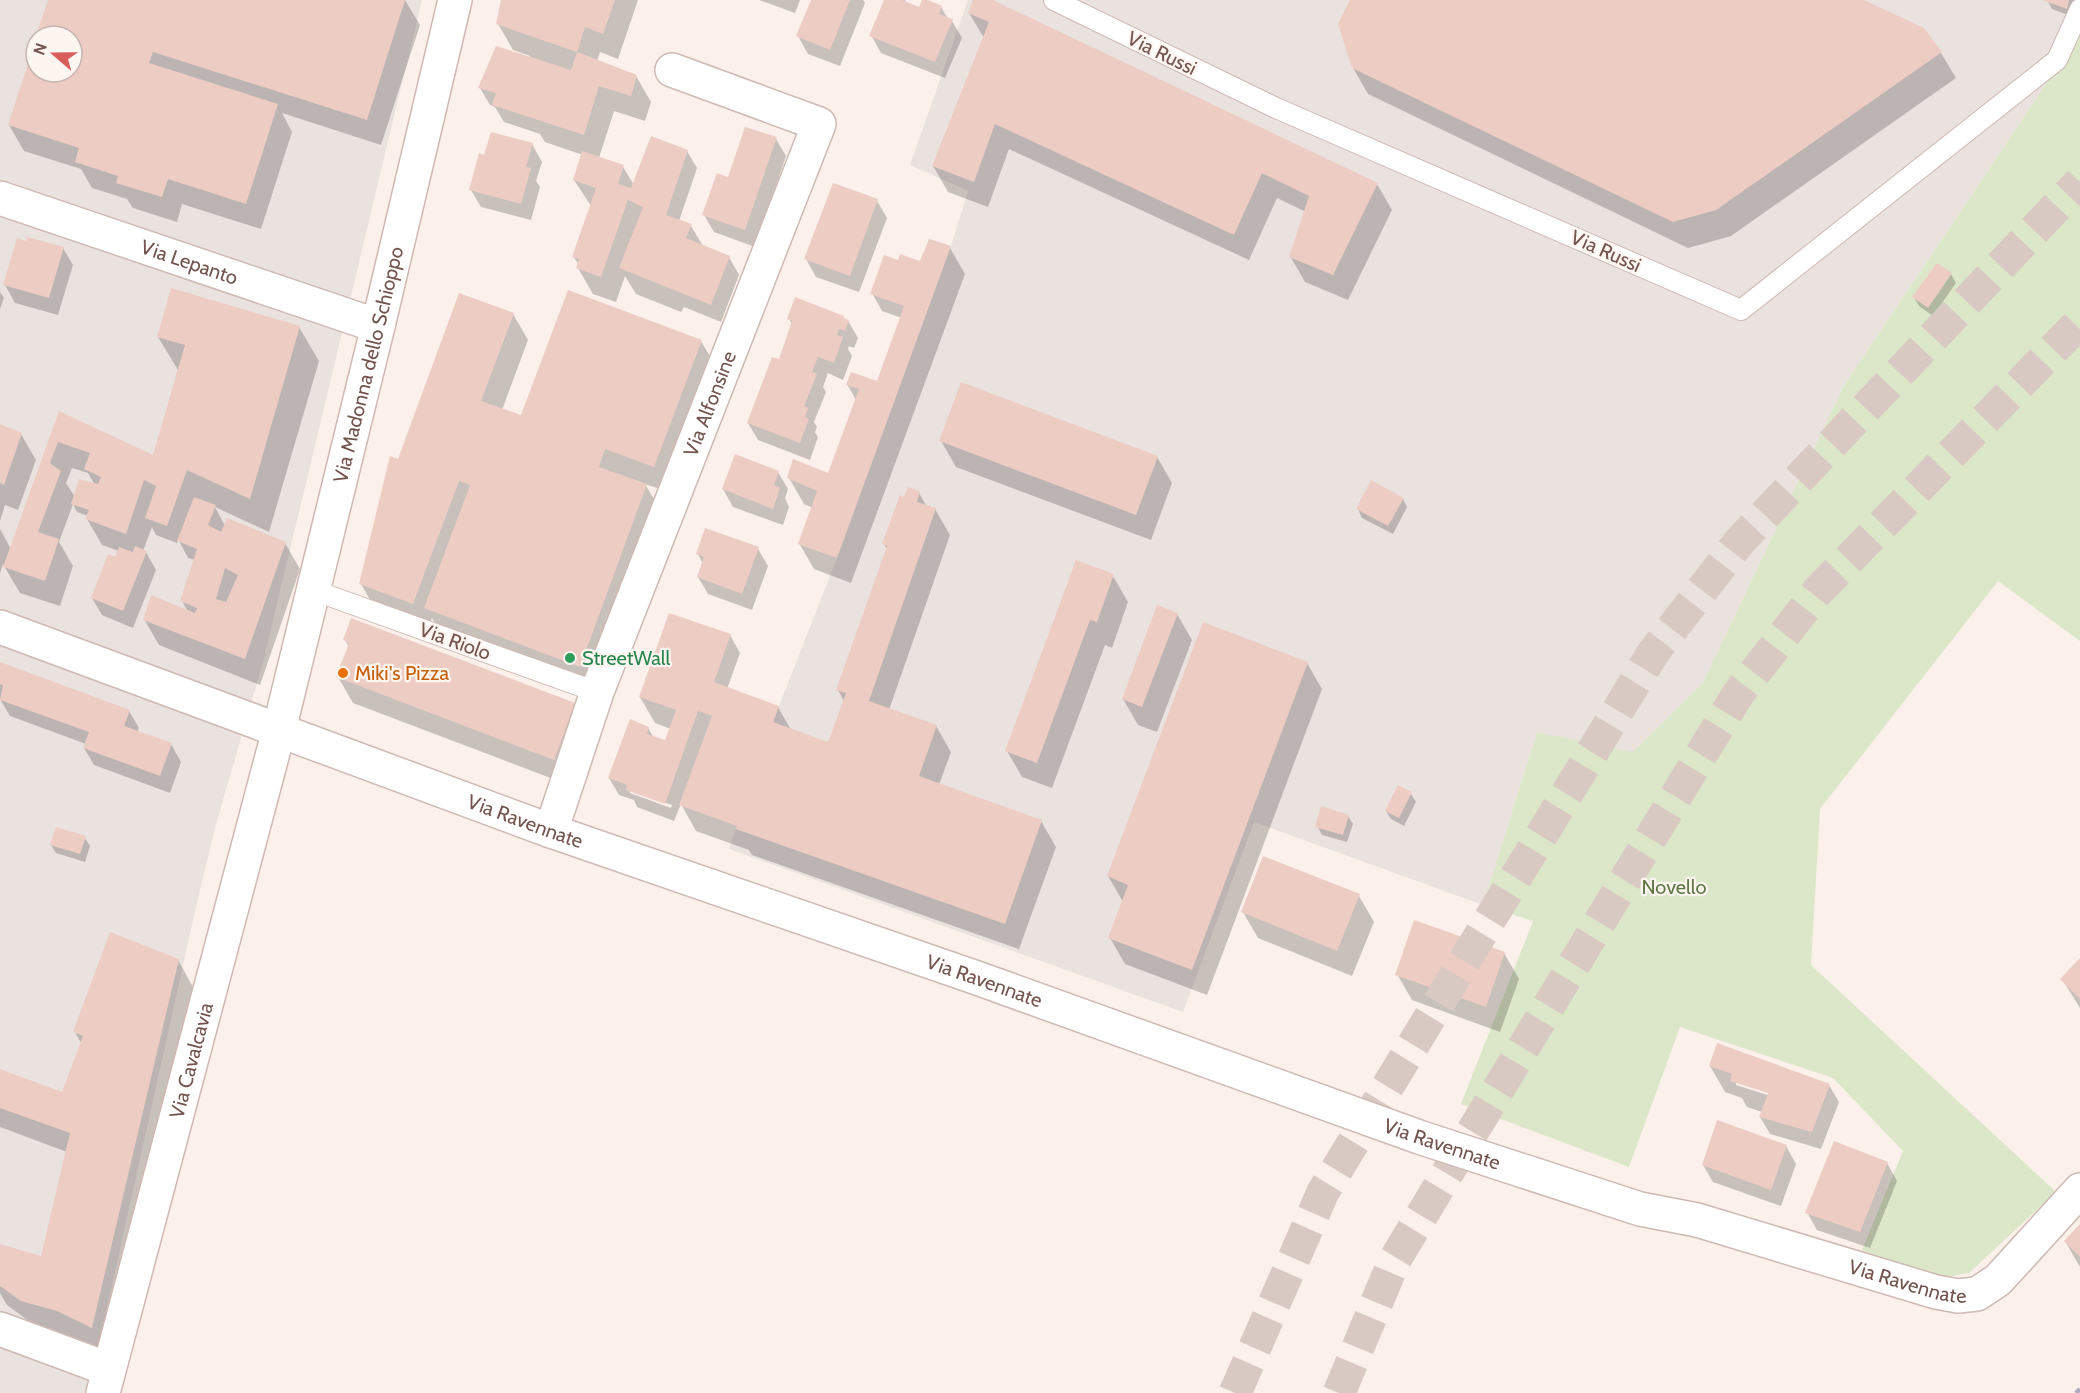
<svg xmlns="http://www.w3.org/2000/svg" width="2080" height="1393" viewBox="0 0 2080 1393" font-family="Cabin,sans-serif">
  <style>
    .industrial { fill: #eae2df; fill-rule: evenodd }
    .green { fill: #dce7c9 }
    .shadow { fill: #0003; fill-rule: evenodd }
    .building { fill: #edccc4; fill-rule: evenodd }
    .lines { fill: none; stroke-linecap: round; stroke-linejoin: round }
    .highway-tunnel { stroke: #d9c9c3; stroke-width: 33; stroke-dasharray: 33 16; stroke-linecap: butt }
    .lane-casing { stroke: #ceb9b3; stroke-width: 22 }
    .street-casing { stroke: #ceb9b3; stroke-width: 36 }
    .secondary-casing { stroke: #d0b8b1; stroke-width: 36 }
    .lane { stroke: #fff; stroke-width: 20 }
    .street { stroke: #fff; stroke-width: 33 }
    .secondary { stroke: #fff; stroke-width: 33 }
    .rail { stroke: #b1a8c4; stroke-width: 4.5; stroke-dasharray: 9 6; stroke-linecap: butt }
    .leisure-dot { fill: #2e9e5b; stroke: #fdf5f0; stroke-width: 2 }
    .food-dot { fill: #e8710a; stroke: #fdf5f0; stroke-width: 2 }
    .labels { text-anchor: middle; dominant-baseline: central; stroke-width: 4.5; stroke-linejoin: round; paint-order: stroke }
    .street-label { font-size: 20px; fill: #73544f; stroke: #fdf5f0 }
    .leisure-label { font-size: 20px; fill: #27864d; stroke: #fdf5f0; text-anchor: start }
    .food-label { font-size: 20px; fill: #c56008; stroke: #fdf5f0; text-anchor: start }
    .park-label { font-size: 20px; fill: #607848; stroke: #fdf5f0 }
  </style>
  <rect width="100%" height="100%" fill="#fbf0ea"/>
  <g class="industrial">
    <path d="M0 0H422L262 666 216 824 198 898 88 1393H0ZM36 36H72V72H36Z"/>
    <path d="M968 0H2080V33L1843 387 1703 683 1633 753 1537 732 1483 905 1254 822 1183 1012 729 849 779 706 837 558 951 246 968 191 910 165Z"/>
  </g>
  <path class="green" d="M2080 33V641L1998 581 1820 809 1811 965 2056 1192 1969 1273 1941 1278 1887 1262 1862 1250 1903 1151 1833 1078 1680 1027 1629 1167 1461 1104 1533 921 1483 905 1537 732 1633 752 1703 683 1843 387Z"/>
  <g class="shadow">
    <path d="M49 0H405L420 25 381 145 282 113 292 132 261 229 182 204 177 222 133 208 127 199 92 188 81 169 24 151 9 125 36 42V72H72V36H38Z"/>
    <path d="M503 0H638L618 59 600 52 597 61 636 76 651 102 645 121 614 111 599 158 623 167 634 185 687 151 697 168 679 221 691 226 703 246 729 257 739 275 721 322 684 307 681 312 636 294 625 276 616 302 593 294 578 268 579 265 573 256 591 206 574 180 583 155 545 142 540 134 504 122 495 107 490 105 480 88 529 58 530 56 513 50 498 24Z"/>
    <path d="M759 0H800L795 13Z"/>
    <path d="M812 0H863L865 3 840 66 808 54 798 36Z"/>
    <path d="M885 0H905L907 4 920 9 924 0 941 7 948 19 952 21 962 38 945 78 881 53 871 35Z"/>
    <path d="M974 0H989L1377 184 1392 210 1348 300 1305 282 1290 256 1306 212 1277 198 1249 260 1009 149 988 207 948 192 933 166 984 38 969 13Z"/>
    <path d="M1352 0H1860L1941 53 1956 78 1731 236 1688 248 1368 94 1353 68Z"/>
    <path d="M2047 0H2076L2071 16 2052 9Z"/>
    <path d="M776 139 786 156 755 247 714 232 704 215 729 179Z"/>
    <path d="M532 144 542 162 536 181 540 187 531 220 481 207 471 190 485 156Z"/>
    <path d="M877 201 887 218 859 292 816 277 806 259Z"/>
    <path d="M63 248 73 265 58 315 15 303 5 285Z"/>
    <path d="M950 248 965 274 851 583 814 569 799 543 813 508 804 504 789 478 829 475 856 400 847 384 878 383 902 318 882 311 872 293 899 262H919Z"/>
    <path d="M1937 265 1951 274 1956 283 1933 316 1919 306 1914 298Z"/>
    <path d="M0 292 4 298 0 309Z"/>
    <path d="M513 314 528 340 502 410 522 417 701 341 716 367 669 492 645 484 661 511 594 692 441 634 432 618 427 629 376 610 361 584 399 461Z"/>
    <path d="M789 319 845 320 848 321 858 338 854 348 849 346 848 349 852 356 843 380 828 373 823 387 826 392 814 422 817 427 815 432 818 437 810 460 758 440 748 423 780 361 792 324Z"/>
    <path d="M299 327 319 361 269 532 215 507 225 526 285 543 300 569 260 685 159 645 144 619 187 610 182 601 195 560 188 558 178 539 177 543 156 535 152 527 143 551 146 552 156 570 133 628 102 615 92 598 116 559 119 551 102 545 87 519 88 516 77 512 73 504 59 542 73 566 60 606 20 593 3 564 0 573V529L11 549 60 413 154 457 178 370 158 337ZM72 468 88 473 95 485 75 497 66 483Z"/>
    <path d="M0 426 21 434 36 460 18 510 5 505 0 521Z"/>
    <path d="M941 441 1157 457 1172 483 1151 540 956 467Z"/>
    <path d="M778 472 788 489 785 498 789 507 783 525 733 507 723 489Z"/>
    <path d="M919 493 927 507 935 509 950 535 889 710 936 726 951 752 939 785 1041 821 1056 847 1019 949 752 855 749 850 696 831 681 804 674 821 637 807 634 800 619 795 609 778 648 728 654 738 666 742 671 729 655 723 640 697 730 635 740 653 727 689 778 707 791 730 829 744 844 701 838 690 888 551 884 544 905 498ZM630 790 672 805 671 808 630 793Z"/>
    <path d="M1403 499 1407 507 1393 534 1362 518 1358 509Z"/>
    <path d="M758 549 768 566 752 610 708 594 698 577 703 564 698 554Z"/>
    <path d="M1113 576 1128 602 1112 648 1105 645 1052 788 1022 777 1007 751Z"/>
    <path d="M1177 614 1192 640 1157 732 1138 725 1123 699Z"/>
    <path d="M345 640 574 704 589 730 569 785 353 703 338 677 349 647Z"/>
    <path d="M1307 663 1322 689 1207 995 1125 964 1110 938 1123 902 1108 876Z"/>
    <path d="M0 664 129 711 139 728 137 732 171 744 181 762 170 793 94 765 84 748 86 744 10 716 0 699Z"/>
    <path d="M1411 794 1416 802 1404 826 1391 819 1386 811Z"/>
    <path d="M1348 816 1353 824 1347 842 1322 835 1317 826Z"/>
    <path d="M85 838 90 846 85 862 56 853 51 845Z"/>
    <path d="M1359 896 1374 922 1352 976 1258 938 1243 912Z"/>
    <path d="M1504 953 1519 979 1500 1032 1412 1000 1397 974Z"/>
    <path d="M178 960 193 987 106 1353 73 1337 37 1327 7 1305 0 1293V1246L42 1258 67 1152 0 1127V1071L63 1094 81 1043 75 1032Z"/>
    <path d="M2080 960V1008L2062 979Z"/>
    <path d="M1710 1066 1829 1085 1839 1102 1821 1149 1770 1134 1760 1117 1762 1112 1747 1107 1742 1098 1725 1092ZM1736 1081 1775 1094 1774 1097 1736 1085Z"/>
    <path d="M1786 1146 1796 1164 1781 1206 1713 1182 1703 1165Z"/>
    <path d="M1887 1163 1897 1181 1870 1248 1817 1230 1807 1212Z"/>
    <path d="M2080 1226V1267L2065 1241Z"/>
  </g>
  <g class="building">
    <path d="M48 0H405L367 120 153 52 149 63 278 104 246 204 168 179 162 197 116 183 118 176 75 162 79 148 8 125 36 39V72H72V36H36Z"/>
    <path d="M501 0H615L603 34 585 27 577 52 496 24Z"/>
    <path d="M811 0H850L830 50 796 36Z"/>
    <path d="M884 0H902L919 7 922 0H928L942 6 939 14 953 19 935 62 869 36Z"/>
    <path d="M973 0H993L1378 183 1333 275 1289 257 1309 196 1262 173 1234 235 995 124 974 182 932 166 989 22 968 13Z"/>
    <path d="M1350 0H1864L1924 28 1942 52 1716 210 1673 222 1352 68 1338 24Z"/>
    <path d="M2042 0H2069L2067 9Z"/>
    <path d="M496 46 571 70 577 52 637 75 631 96 599 86 584 135 492 105 496 93 478 88Z"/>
    <path d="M745 127 777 137 745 230 702 215 717 173 728 177Z"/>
    <path d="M491 132 533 143 526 167 531 168 521 204 469 190 479 153 484 155Z"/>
    <path d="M651 136 688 150 666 215 692 224 686 238 730 256 711 305 619 268 643 207 628 200 601 277 576 268 579 259 572 257 596 188 573 180 582 151 624 165 618 184 631 188Z"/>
    <path d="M833 183 878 199 850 276 804 259Z"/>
    <path d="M27 237 64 247 49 298 3 285 17 238 26 241Z"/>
    <path d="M929 239 951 246 837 558 798 544 817 491 787 478 793 459 828 473 859 389 846 385 851 372 877 381 904 306 870 294 884 255 898 260 900 254 920 261Z"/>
    <path d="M1937 263 1952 273 1928 308 1912 297Z"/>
    <path d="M171 288 300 326 250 499 187 470 167 526 145 518 156 486 144 480 126 534 85 519 89 510 71 504 79 479 98 484 101 477 84 469 90 453 58 442 50 463 61 471 38 532 59 539 45 581 3 567 59 411 153 455 185 345 157 337Z"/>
    <path d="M568 290 702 340 654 467 605 449 599 467 647 484 580 667 424 608 470 485 459 481 413 604 359 584 390 456 398 459 459 293 514 313 481 401 521 415Z"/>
    <path d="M795 297 844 316V318L849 320 845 331 839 329 837 335 843 337 834 363 818 357 812 372 817 374 804 406 808 408 805 417 809 419 800 443 747 423 772 357 779 359 792 321 787 319Z"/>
    <path d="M961 382 1158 456 1136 515 939 441Z"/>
    <path d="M0 424 22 433 4 485 0 483Z"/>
    <path d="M735 454 779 471 774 485 780 488 773 509 722 489Z"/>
    <path d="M1371 480 1404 498 1388 526 1356 509Z"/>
    <path d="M908 487 920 491 917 502 936 508 869 701 937 725 919 776 1042 820 1005 924 736 829 737 826 679 805 712 716 707 714 698 711 665 804 626 790 627 785 608 778 630 719 649 727 647 734 665 740 676 710 639 697 669 613 731 634 714 682 779 706 773 722 828 742 846 693 836 690 887 546 882 544 900 495 904 497Z"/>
    <path d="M194 497 216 505 208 525 221 532 227 518 286 542 245 659 143 620 151 595 195 613 197 608 180 601 197 549 177 541ZM225 568 238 575 226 602 216 599Z"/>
    <path d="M705 528 759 547 742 594 697 577 704 557 696 554Z"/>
    <path d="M135 546 147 551 123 611 91 598 108 554 115 557 119 547 133 552Z"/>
    <path d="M1076 560 1114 574 1097 622 1090 620 1037 763 1005 751Z"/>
    <path d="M1157 605 1178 613 1142 707 1122 699Z"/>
    <path d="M351 618 575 703 554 760 336 677 349 643 343 640Z"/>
    <path d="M1203 622 1308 662 1192 970 1108 938 1128 885 1107 876Z"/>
    <path d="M0 662 130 710 124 726 172 743 160 776 83 748 89 732 0 700 3 685 0 684Z"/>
    <path d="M1398 785 1412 792 1399 818 1385 811Z"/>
    <path d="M1321 806 1349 815 1343 835 1315 827Z"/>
    <path d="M56 827 86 836 80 854 50 845Z"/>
    <path d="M1263 856 1360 894 1337 951 1241 912Z"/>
    <path d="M1414 920 1505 952 1486 1007 1395 975Z"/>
    <path d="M110 932 179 959 92 1328 57 1311 21 1301 0 1286V1244L41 1256 70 1133 0 1108V1069L62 1092 83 1036 73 1032Z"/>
    <path d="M2080 958V999L2060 979Z"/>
    <path d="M1717 1043 1830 1084 1812 1132 1759 1117 1768 1093 1730 1081 1732 1074 1709 1066Z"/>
    <path d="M1717 1120 1787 1145 1771 1190 1702 1165Z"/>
    <path d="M1834 1141 1888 1162 1860 1232 1805 1213Z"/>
    <path d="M2080 1224V1257L2064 1241Z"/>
  </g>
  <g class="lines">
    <g class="highway-tunnel">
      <path d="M1235 1393 1323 1192 1653 653 1740 541 2080 182"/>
      <path d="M1339 1393 1394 1261 1738 694 1818 591 2080 322"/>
    </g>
    <defs>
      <g id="lane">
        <path d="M1054 0 1276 108 1741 310 2057 60 2080 9"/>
        <path d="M313 590 597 692"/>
      </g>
      <g id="street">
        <path id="s1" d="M0 198 378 326"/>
        <path id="s2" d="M0 627 551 831 977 978 1419 1137 1640 1209 1697 1220 1936 1292 1958 1296 1977 1294 1998 1280 2080 1190"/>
        <path id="s3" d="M551 831 597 692 819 124 672 70"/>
        <path d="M0 1329 108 1369"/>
      </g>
      <g id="secondary">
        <path id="s4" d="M103 1393 279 730 378 326 455 0"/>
      </g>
    </defs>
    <use href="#lane" class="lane-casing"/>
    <use href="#street" class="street-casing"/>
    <use href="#secondary" class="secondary-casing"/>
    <use href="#lane" class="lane"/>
    <use href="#street" class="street"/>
    <use href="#secondary" class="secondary"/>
    <path class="rail" d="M2076 1393 2080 1389"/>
  </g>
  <circle class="leisure-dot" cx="570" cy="658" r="6"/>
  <circle class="food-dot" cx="343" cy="673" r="6"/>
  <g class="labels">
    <g class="street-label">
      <text transform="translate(1162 53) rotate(26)">Via Russi</text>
      <text transform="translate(1606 251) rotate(24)">Via Russi</text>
      <text stroke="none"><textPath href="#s1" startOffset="200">Via Lepanto</textPath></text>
      <text stroke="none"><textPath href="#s4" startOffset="1062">Via Madonna dello Schioppo</textPath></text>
      <text stroke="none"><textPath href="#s3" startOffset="456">Via Alfonsine</textPath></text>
      <text transform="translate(455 641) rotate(20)">Via Riolo</text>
      <text stroke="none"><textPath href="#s2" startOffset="560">Via Ravennate</textPath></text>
      <text stroke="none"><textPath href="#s2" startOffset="1046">Via Ravennate</textPath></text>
      <text stroke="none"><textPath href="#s4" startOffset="344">Via Cavalcavia</textPath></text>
      <text stroke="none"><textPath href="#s2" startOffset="1532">Via Ravennate</textPath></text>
      <text stroke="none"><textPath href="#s2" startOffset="2018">Via Ravennate</textPath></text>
    </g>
    <g class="leisure-label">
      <text x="582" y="658">StreetWall</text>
    </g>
    <g class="food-label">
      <text x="355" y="673">Miki's Pizza</text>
    </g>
    <g class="park-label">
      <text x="1674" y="887">Novello</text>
    </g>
  </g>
  <g transform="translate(54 54) rotate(290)"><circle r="28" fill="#fdf5f0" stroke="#c6b5b0" stroke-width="1.5"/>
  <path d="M0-4.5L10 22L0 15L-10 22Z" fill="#d85d5b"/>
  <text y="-9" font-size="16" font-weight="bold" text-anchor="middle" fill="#73544f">N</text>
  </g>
</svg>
